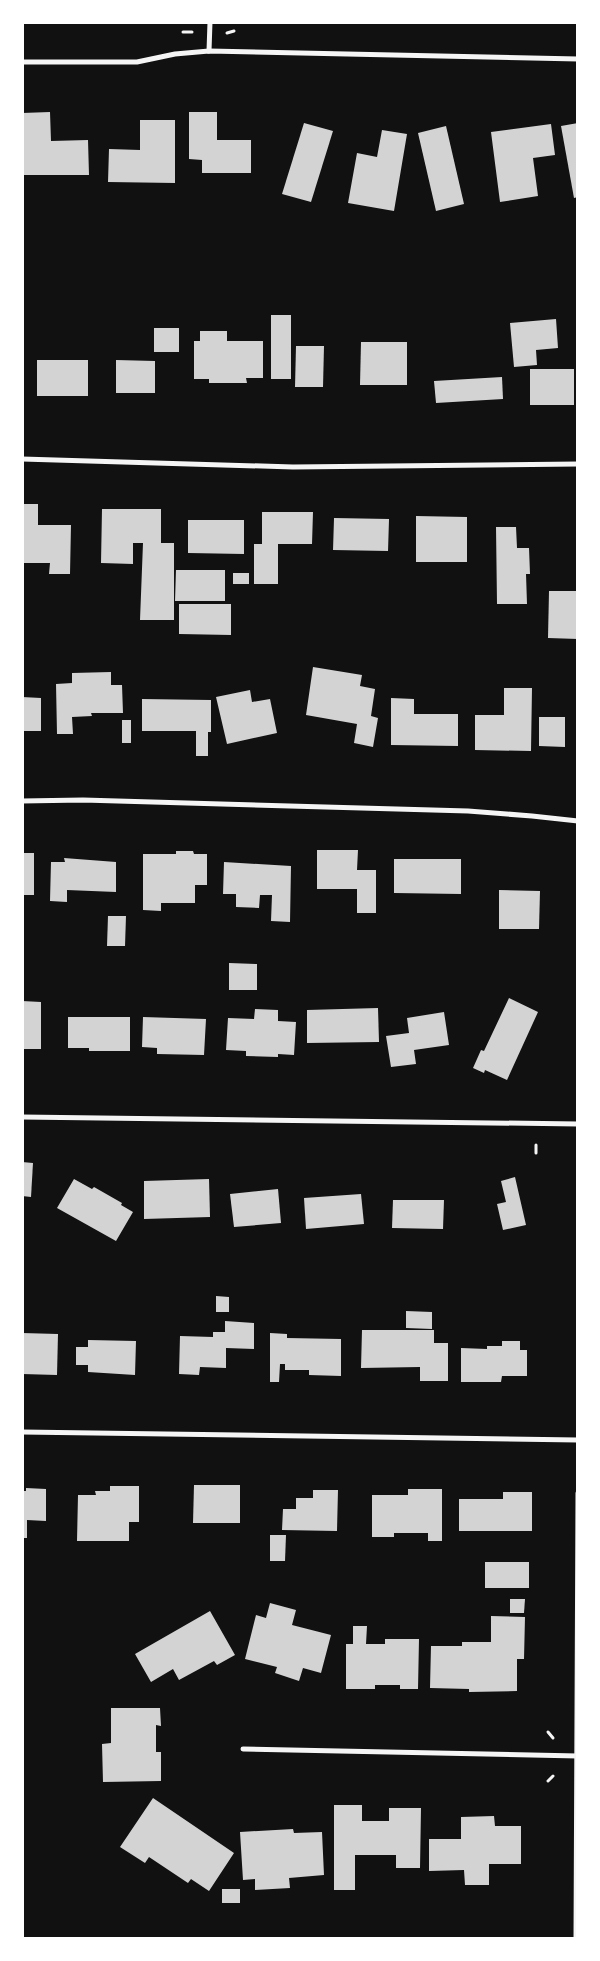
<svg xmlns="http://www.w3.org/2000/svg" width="600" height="1961" viewBox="0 0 600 1961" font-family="'Source Serif 4',serif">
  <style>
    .building { fill: #d3d3d3 }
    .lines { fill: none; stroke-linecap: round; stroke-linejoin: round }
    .path { stroke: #f5f5f5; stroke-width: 3 }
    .minor { stroke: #f5f5f5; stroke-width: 5 }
  </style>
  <rect width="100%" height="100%" fill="#111"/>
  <g class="building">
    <path d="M50 112 51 141 88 140 89 175H22V113Z"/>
    <path d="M189 112H217V140H251V173H202V160L189 159Z"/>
    <path d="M140 120H175V183L108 182 109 149 140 150Z"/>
    <path d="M304 123 333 131 311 202 282 194Z"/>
    <path d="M578 123V197L574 198 561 126Z"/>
    <path d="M551 124 555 155 533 158 538 196 500 202 491 132Z"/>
    <path d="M446 126 464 204 436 211 418 133Z"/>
    <path d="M382 130 407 134 394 211 348 203 357 153 377 157Z"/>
    <rect x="271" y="315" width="20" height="64"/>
    <path d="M556 319 558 348 536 350 537 365 514 367 510 323Z"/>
    <rect x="154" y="328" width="25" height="24"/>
    <path d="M200 331H227V341H263V378H246L247 383H209V379H194V341H200Z"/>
    <path d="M361 342H407V385H360Z"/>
    <path d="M296 346H324L323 387H295Z"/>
    <rect x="37" y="360" width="51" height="36"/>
    <path d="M116 360 155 361V393H116Z"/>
    <rect x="530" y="369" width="44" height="36"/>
    <path d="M502 377 503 399 436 403 434 381Z"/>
    <path d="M22 504H38V525H71L70 574H49L50 563H22Z"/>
    <path d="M102 509H161V543H174V620H140L143 543H133V564L101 563Z"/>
    <path d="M262 512H313L312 544H278V584H254V544H262Z"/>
    <path d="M416 516 467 517V562H416Z"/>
    <path d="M334 518 389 519 388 551 333 550Z"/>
    <path d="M188 520H244V554L188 553Z"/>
    <path d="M496 527H516L517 548H529L530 574H526L527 604H497Z"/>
    <path d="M176 570H225V601H175Z"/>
    <rect x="233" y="573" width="16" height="11"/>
    <path d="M549 591H578V639L548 638Z"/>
    <path d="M179 604H231V635L179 634Z"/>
    <path d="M313 667 362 675 360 686 375 689 371 716 378 718 373 747 354 743 357 724 306 715Z"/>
    <path d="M111 672V685H122L123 713H91L92 716 72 717 73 734H57L56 684 72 683V673Z"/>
    <path d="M504 688H532L531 751 475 750V715H504Z"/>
    <path d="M250 690 252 702 270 699 277 733 227 744 216 697Z"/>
    <path d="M22 697 41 698V731H22Z"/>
    <path d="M391 698 414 699V714H458V746L391 745Z"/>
    <path d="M142 699 211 700V732H208V756H196V731H142Z"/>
    <path d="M539 717H565V747L539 746Z"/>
    <rect x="122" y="720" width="9" height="23"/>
    <path d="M317 850H358L357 870H376V913H357V889H317Z"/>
    <path d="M176 851H193L194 854H207V885H195V903H161V911L143 910V854H176Z"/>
    <rect x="22" y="853" width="12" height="42"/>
    <path d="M64 858 116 862V892L67 890V902L50 901 51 862H65Z"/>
    <path d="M394 859H461V894L394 893Z"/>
    <path d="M224 862 291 866 290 922 271 921 272 895H260L259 908 236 907V894H223Z"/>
    <path d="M499 890 540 891 539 929H499Z"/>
    <path d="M108 916H126L125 946H107Z"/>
    <path d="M229 963 257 964V990H229Z"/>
    <path d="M509 998 538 1012 507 1080 485 1070 484 1073 473 1068 481 1050 484 1051Z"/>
    <path d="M22 1001 41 1002V1049H22Z"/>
    <path d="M378 1008 379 1042 307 1043V1010Z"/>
    <path d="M255 1009 278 1010V1021L296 1022 294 1055 278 1054V1057L246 1056V1051L226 1050 228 1018 254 1019Z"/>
    <path d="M444 1012 449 1045 414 1050 416 1064 391 1067 386 1036 409 1033 407 1018Z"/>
    <path d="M68 1017H130V1051H89V1048H68Z"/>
    <path d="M143 1017 206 1019 204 1055 157 1054V1048L142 1047Z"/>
    <path d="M22 1162 33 1163 31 1197 22 1196Z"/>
    <path d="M515 1177 526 1225 503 1230 497 1204 506 1202 501 1181Z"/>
    <path d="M74 1179 92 1189 94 1187 122 1203 121 1205 133 1212 116 1241 57 1208Z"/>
    <path d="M209 1179 210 1217 144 1219V1181Z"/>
    <path d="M278 1189 281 1223 234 1227 230 1194Z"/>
    <path d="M361 1194 364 1224 306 1229 304 1198Z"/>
    <path d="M393 1200H444L443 1229 392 1228Z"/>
    <path d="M216 1296 229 1297V1312H216Z"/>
    <path d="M406 1311 432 1312V1329L406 1328Z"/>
    <path d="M225 1321 254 1323V1349L226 1348V1368L200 1367 199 1375 179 1374 180 1336 213 1337V1332H225Z"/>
    <path d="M362 1330H434V1343H448V1381H420V1367L361 1368Z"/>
    <path d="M22 1333 58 1334 57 1375 22 1374Z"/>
    <path d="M270 1333 287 1334V1338L341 1339V1376L309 1375V1370H285V1364H280L279 1382H270Z"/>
    <path d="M88 1340 136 1341 135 1375 88 1372V1365H76V1347H88Z"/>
    <path d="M502 1341H520V1350H527V1376H502L501 1382H461V1348L487 1349V1346H502Z"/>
    <path d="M194 1485H240V1523H193Z"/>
    <path d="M110 1486H139V1522H129V1541H77L78 1495H96L95 1491H110Z"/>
    <path d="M26 1488 46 1489V1521L27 1520V1538H22V1491H26Z"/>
    <path d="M408 1489H442V1541H428V1533H394V1537H372V1495H408Z"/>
    <path d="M313 1490H338L337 1531 282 1530 283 1509H296V1498H313Z"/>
    <path d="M503 1492H532V1531H459V1499H503Z"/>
    <path d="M270 1535H286L285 1561H270Z"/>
    <rect x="485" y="1562" width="44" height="26"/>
    <path d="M510 1599H525L524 1613H510Z"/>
    <path d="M270 1603 296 1610 292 1625 331 1635 321 1673 303 1668 299 1681 275 1673 277 1667 245 1659 256 1615 266 1618Z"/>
    <path d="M210 1611 235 1655 217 1665 214 1661 179 1680 173 1669 151 1682 135 1654Z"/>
    <path d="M491 1616 525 1617 524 1659H517V1691L469 1692V1689L430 1688 431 1646H462V1642H491Z"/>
    <path d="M353 1626H367L366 1644H385V1639H419L418 1689H400V1685H375V1689H346V1644H353Z"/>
    <path d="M111 1708H160L161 1726 156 1725V1752H161V1781L103 1782 102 1744 111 1743Z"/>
    <path d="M153 1798 234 1853 209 1891 191 1879 188 1883 149 1857 145 1863 120 1847Z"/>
    <path d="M334 1805H362V1821H389V1808H421L420 1868H396V1855H355V1890H334Z"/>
    <path d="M494 1816 495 1826H521V1864H489V1885H465L464 1870 429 1871V1839H461V1817Z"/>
    <path d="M293 1829 294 1833 322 1832 324 1875 289 1878 290 1888 255 1890V1879L243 1880 240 1832Z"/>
    <rect x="222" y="1889" width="18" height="14"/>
  </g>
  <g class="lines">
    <g class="path">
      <path d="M183 32H192"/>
      <path d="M227 33 234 31"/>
      <path d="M536 1145V1153"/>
      <path d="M548 1732 553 1738"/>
      <path d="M548 1781 553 1776"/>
    </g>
    <g class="minor">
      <path d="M209 51 210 22"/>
      <path d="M22 62H137L175 54 209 51 578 59"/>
      <path d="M22 459 293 467 578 464"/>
      <path d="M22 801 83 800 468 811 532 816 578 821"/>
      <path d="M22 1117 578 1124"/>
      <path d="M22 1432 578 1440"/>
      <path d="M243 1749 578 1756"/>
      <path d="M576 1938 578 1493"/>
    </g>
  </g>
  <rect width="600" height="1961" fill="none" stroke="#ffffff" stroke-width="48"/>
</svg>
